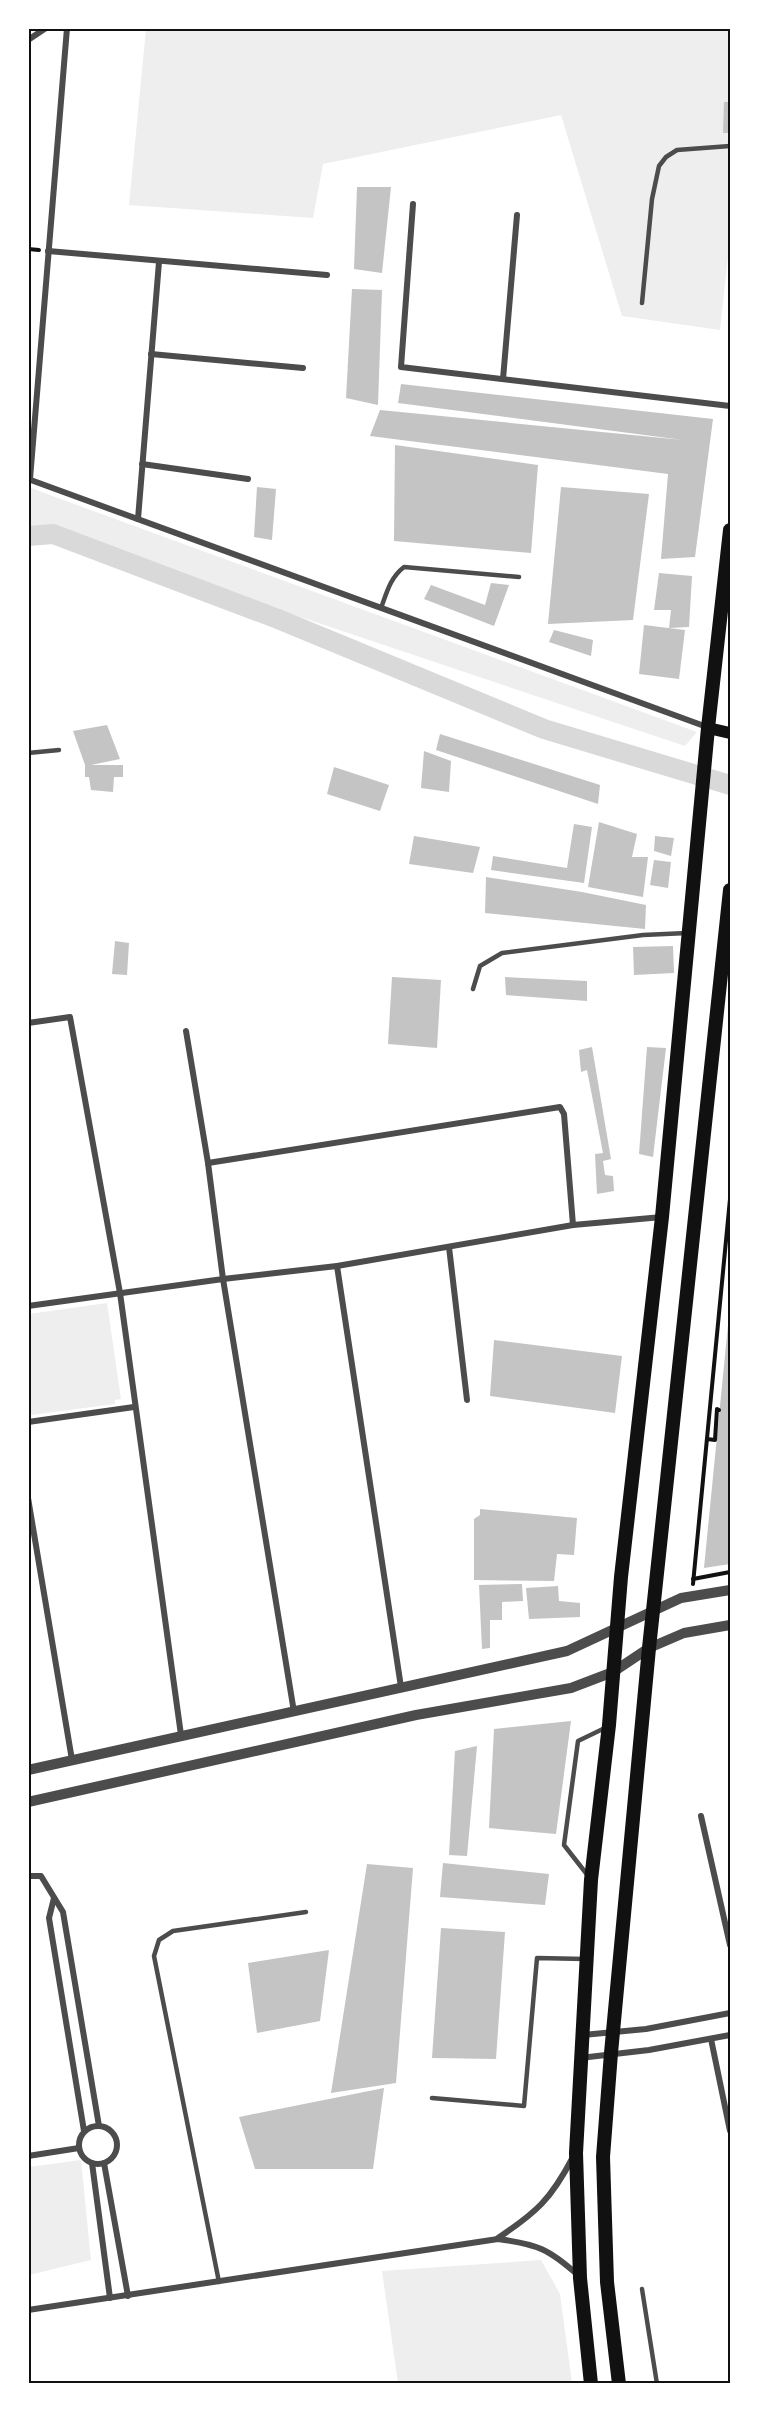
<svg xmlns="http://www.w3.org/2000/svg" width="759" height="2412" viewBox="0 0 759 2412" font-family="Lato,sans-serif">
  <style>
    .green { fill: #eee }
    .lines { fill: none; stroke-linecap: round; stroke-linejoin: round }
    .canal { stroke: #d9d9d9; stroke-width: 20 }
    .building { fill: #c4c4c4 }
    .path { stroke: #111; stroke-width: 4 }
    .service { stroke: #4c4c4c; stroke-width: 4.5 }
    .minor { stroke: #4c4c4c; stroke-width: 6 }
    .tertiary { stroke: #4c4c4c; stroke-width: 10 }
    .secondary { stroke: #111; stroke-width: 12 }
    .primary { stroke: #111; stroke-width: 14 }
    .neatline { fill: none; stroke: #111; stroke-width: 2 }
  </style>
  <rect width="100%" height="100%" fill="#fff"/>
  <g class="green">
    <path d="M146 29H730V239L720 330 622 316 561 115 323 164 313 218 129 205Z"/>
    <path d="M29 487 47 494 697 732 685 746 53 534 29 540Z"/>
    <path d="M107 1303 121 1399 115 1400V1404L31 1415 28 1413 29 1314Z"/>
    <path d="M81 2160 91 2260 29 2275V2167Z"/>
    <path d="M541 2260 560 2294 572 2383H398L382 2271Z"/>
  </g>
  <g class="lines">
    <path class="canal" d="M28 536 53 534 278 619 544 729 730 785"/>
  </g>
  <g class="building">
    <path d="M724 102H730V133H723Z"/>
    <path d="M357 187H391L382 273 354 269Z"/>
    <path d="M352 289 382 290 378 405 346 398Z"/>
    <path d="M401 384 713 419 695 557 661 559 668 474 370 436 380 410 683 440 398 403Z"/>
    <path d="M395 445 538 465 531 553 394 541Z"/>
    <path d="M257 487 276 489 272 540 254 537Z"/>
    <path d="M561 487 649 494 633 620 548 624Z"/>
    <path d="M659 573 692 576 689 627 669 628 671 610H654Z"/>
    <path d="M491 583 509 585 494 626 424 599 431 585 485 605Z"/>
    <path d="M644 625 685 630 679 679 639 674Z"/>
    <path d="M554 630 593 640 591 656 549 642Z"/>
    <path d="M107 725 120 759 91 765H123V777H114L113 792 91 790 89 777H85V765L73 731Z"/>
    <path d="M440 734 600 785 598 804 436 750Z"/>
    <path d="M424 751 451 761 449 792 421 788Z"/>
    <path d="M334 767 389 785 380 811 327 794Z"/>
    <path d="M599 822 637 834 632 857H648L643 897 588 887Z"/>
    <path d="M574 824 592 827 584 883 491 870 493 856 567 868Z"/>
    <path d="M414 836 480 847 473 873 409 864Z"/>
    <path d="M655 836 674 838 671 856 654 851Z"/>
    <path d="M654 860 671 862 668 888 650 885Z"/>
    <path d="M486 877 582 892 646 905 645 929 485 913Z"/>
    <path d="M115 941 129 943 127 975 112 974Z"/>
    <path d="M673 946 674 973 634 975 633 947Z"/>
    <path d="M392 977 441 980 437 1048 388 1044Z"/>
    <path d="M505 977 587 981V1001L506 995Z"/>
    <path d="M592 1047 611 1159 603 1161 605 1175 613 1176 614 1191 597 1194 595 1154 603 1153 587 1070 581 1072 579 1050Z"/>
    <path d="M647 1047 666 1048 653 1157 639 1154Z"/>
    <path d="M729 1315 730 1564 704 1568Z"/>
    <path d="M494 1340 622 1356 615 1413 490 1396Z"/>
    <path d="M480 1509 577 1518 574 1555 557 1554 554 1581 474 1580V1519L480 1515Z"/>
    <path d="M522 1584 523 1601 502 1602V1620H490V1648L482 1649 479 1585Z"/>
    <path d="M558 1586 559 1601 580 1603V1617L529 1619 526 1588Z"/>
    <path d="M571 1721 556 1834 489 1828 494 1729Z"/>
    <path d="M477 1746 467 1856 449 1855 455 1751Z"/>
    <path d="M443 1863 549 1874 545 1905 440 1897Z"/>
    <path d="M367 1864 413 1868 396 2083 331 2093Z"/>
    <path d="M441 1928 505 1932 496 2059 432 2058Z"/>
    <path d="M329 1950 320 2021 257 2033 248 1963Z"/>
    <path d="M384 2088 373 2169H255L239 2117Z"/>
  </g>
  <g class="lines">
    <g class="path">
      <path d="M28 249 39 250"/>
      <path d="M707 1439 715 1440 717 1409 719 1410"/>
      <path d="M693 1579 730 1572"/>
      <path d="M693 1584 730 1199"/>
    </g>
    <g class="service">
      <path d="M642 303 652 199 659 166 666 157 677 150 730 146"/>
      <path d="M381 608C387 592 390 578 404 567L519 577"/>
      <path d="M28 753 59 750"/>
      <path d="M473 989 480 966 502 953 643 935 687 933"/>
      <path d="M589 1877 564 1845 578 1741 607 1727"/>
      <path d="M432 2098 524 2106 537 1958 585 1959"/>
      <path d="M219 2282 154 1956 159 1940 173 1931 306 1912"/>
      <path d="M642 2289 657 2384"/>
    </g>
    <g class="minor">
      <path d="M28 40 46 28"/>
      <path d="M413 204 401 367 730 406"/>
      <path d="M48 251 327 275"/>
      <path d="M151 354 303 368"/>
      <path d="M503 379 517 215"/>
      <path d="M142 464 248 479"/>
      <path d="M28 479 707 727"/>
      <path d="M30 479 67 28"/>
      <path d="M138 519 159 262"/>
      <path d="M28 1023 70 1017 120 1293 181 1735"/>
      <path d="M186 1031 208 1163 223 1279 294 1712"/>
      <path d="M208 1163 560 1107 564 1114 573 1225"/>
      <path d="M449 1247 467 1400"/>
      <path d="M337 1266 401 1687"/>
      <path d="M28 1306 223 1279 337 1266 573 1225 662 1217"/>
      <path d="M28 1422 134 1407"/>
      <path d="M28 1498 72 1760"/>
      <path d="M701 1816 730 1945"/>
      <path d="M28 1876H41L63 1912 99 2126"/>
      <path d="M54 1898 49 1918 84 2131"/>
      <path d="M583 2035 646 2029 730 2013"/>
      <path d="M711 2039 730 2131"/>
      <path d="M580 2058 649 2050 730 2035"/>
      <circle cx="98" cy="2145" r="19"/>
      <path d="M28 2156 79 2148"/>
      <path d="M92 2163 110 2298"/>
      <path d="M104 2163 128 2296"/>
      <path d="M498 2238C537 2212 551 2199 573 2157"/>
      <path d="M28 2310 498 2239C537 2244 549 2249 579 2276"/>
    </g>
    <g class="tertiary">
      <path d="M28 1770 567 1651 681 1598 730 1590"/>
      <path d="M28 1802 416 1715 571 1688 613 1672 649 1648 684 1633 730 1625"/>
    </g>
    <path class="secondary" d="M708 728 730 733"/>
    <g class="primary">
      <path d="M591 2384 580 2278 576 2153 591 1880 609 1725 621 1577 662 1217 708 728 730 530"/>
      <path d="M619 2384 607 2282 603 2157 611 2053 649 1648 730 890"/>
    </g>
  </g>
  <rect width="759" height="2412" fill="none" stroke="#ffffff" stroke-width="60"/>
  <rect x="30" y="30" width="699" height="2352" class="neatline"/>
</svg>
